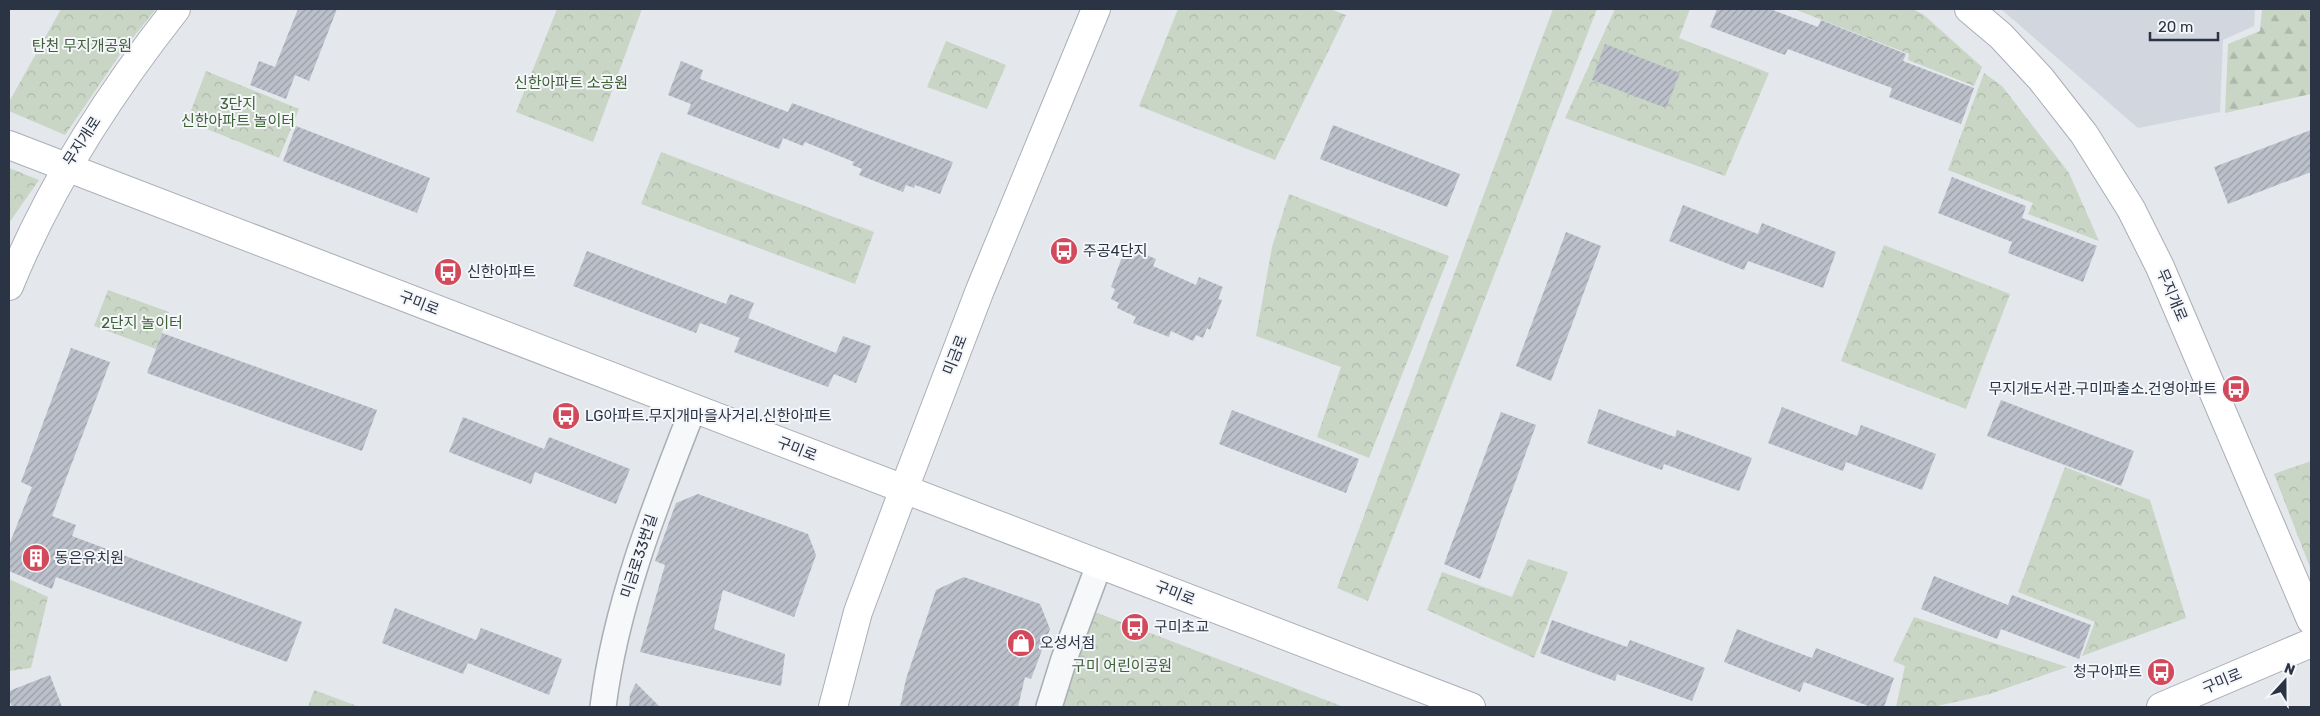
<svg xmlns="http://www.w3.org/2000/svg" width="2320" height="716" viewBox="0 0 2320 716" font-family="Rubik,'Noto Sans KR',sans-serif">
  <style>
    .built { fill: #d2d6de }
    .forest { fill: url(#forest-firs) }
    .park { fill: url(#park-crowns) }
    .building { fill: url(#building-hatch) }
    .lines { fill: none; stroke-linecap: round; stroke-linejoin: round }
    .street-casing { stroke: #a9aeb7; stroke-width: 28 }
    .secondary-casing { stroke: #a9aeb7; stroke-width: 30 }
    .street { stroke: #f7f8fa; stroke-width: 25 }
    .secondary { stroke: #fff; stroke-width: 28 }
    .labels { text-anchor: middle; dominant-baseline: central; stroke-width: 4; stroke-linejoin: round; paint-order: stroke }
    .park-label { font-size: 15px; fill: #3f6138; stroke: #f4f6f9 }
    .street-label { font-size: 15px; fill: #2b3445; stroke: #f4f6f9 }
    .poi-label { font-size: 15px; fill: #2b3445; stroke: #f4f6f9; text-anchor: start }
  </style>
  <defs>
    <pattern id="forest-firs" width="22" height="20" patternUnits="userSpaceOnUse" patternTransform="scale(1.25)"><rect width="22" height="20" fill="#c9d6c5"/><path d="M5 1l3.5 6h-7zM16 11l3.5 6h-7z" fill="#adb8ab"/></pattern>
    <pattern id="park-crowns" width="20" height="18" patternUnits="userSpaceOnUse" patternTransform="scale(1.25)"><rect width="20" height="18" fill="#c9d6c5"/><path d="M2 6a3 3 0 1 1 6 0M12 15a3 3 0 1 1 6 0" fill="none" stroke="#adb8ab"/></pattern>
    <pattern id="building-hatch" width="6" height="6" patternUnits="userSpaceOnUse" patternTransform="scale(1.25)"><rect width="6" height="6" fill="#bbc0ca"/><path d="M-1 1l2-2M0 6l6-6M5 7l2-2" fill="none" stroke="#989da6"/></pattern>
  </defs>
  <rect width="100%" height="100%" fill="#e4e7ec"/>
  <path class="built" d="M2001 9H2255L2254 26 2223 40 2220 112 2138 128Z"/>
  <path class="forest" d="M2262 9H2311V94L2225 113 2228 44 2260 31Z"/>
  <g class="park">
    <path d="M61 9H156L123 50 65 135 9 111V102Z"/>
    <path d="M557 9H642L593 142 516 112Z"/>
    <path d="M1178 9H1330L1346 15 1275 160 1139 106Z"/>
    <path d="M1553 9H1597L1368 601 1337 588Z"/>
    <path d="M1615 9H1690L1679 38 1769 73 1725 176 1565 118Z"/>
    <path d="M1794 9H1913L1924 15 1982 67 1974 86 1908 60 1909 54Z"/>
    <path d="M946 41 1006 65 987 109 927 87Z"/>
    <path d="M206 71 299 109 279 158 187 121Z"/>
    <path d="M1984 73 2002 86 2069 173 2099 241 2028 214 2033 203 1948 170Z"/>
    <path d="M661 152 874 232 855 284 641 204Z"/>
    <path d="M9 168 39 180 9 223Z"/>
    <path d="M1289 194 1449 256 1369 458 1317 437 1341 367 1256 336 1272 247Z"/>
    <path d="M1884 245 2010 294 1966 409 1841 361Z"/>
    <path d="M108 290 169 312 156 349 94 326Z"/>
    <path d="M2311 461V570L2274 474Z"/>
    <path d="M2065 467 2150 500 2186 618 2082 656 2095 622 2018 592Z"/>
    <path d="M1528 559 1568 572 1534 658 1427 610 1442 572 1512 597Z"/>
    <path d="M9 579 48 597 31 668 9 671Z"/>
    <path d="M1095 612 1344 707H1062Z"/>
    <path d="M1914 617 2067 667 1990 694 1933 707H1896L1905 666 1893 661Z"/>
    <path d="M314 690 360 707H308Z"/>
  </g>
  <g class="building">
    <path d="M298 9H337L309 81 295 75 286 99 250 85 259 61 275 67Z"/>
    <path d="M1717 9H1770L1818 27 1821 20 1906 54 1903 61 1974 88 1961 124 1889 97 1892 88 1788 49 1785 55 1710 27Z"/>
    <path d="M1605 44 1680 73 1666 108 1592 80Z"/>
    <path d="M681 61 703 70 700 79 788 112 792 103 953 162 940 194 915 185 914 188 906 185 903 192 859 175 862 169 852 165 854 162 805 142 803 146 783 138 779 149 687 114 691 104 668 95Z"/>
    <path d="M1333 125 1460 174 1447 207 1320 159Z"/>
    <path d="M296 126 430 178 417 213 283 161Z"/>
    <path d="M2311 130V172L2228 204 2214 167Z"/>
    <path d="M1952 177 2026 206 2022 218 2097 246 2083 282 2008 253 2012 242 1938 213Z"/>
    <path d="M1683 205 1758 234 1762 223 1836 252 1823 288 1748 261 1744 270 1669 241Z"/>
    <path d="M1566 232 1601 246 1551 381 1516 366Z"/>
    <path d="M1132 249 1156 259 1153 266 1196 285 1199 277 1223 287 1218 299 1222 300 1210 330 1207 328 1203 338 1196 335 1193 341 1171 331 1169 337 1133 323 1136 317 1117 308 1119 303 1111 299 1115 289 1111 287 1122 257 1127 259Z"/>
    <path d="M587 251 726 304 730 294 754 303 748 318 836 353 843 336 871 346 856 383 834 374 828 387 734 352 740 338 700 323 696 333 573 286Z"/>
    <path d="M162 333 377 410 362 451 147 373Z"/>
    <path d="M71 348 110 362 52 516 76 525 72 536 302 622 287 662 56 577 52 589 9 571V545L32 487 21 482Z"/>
    <path d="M2001 400 2134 451 2121 486 1987 436Z"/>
    <path d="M1782 407 1857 436 1861 425 1936 454 1922 490 1846 462 1843 471 1768 443Z"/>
    <path d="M1599 409 1675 437 1677 430 1752 458 1739 491 1664 464 1662 470 1587 443Z"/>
    <path d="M1232 410 1359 459 1346 493 1219 444Z"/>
    <path d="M1501 412 1536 425 1480 579 1444 564Z"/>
    <path d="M463 417 544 449 549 437 630 469 616 504 535 472 531 484 449 452Z"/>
    <path d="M698 494 808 534 816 555 794 617 723 590 714 629 785 654 781 686 640 652 665 565 655 561 676 503Z"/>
    <path d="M1934 576 2008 605 2012 595 2091 625 2079 659 2001 629 1997 639 1921 609Z"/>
    <path d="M964 577 1040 604 1050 629 1031 679 1025 677 1018 707H900L906 679 936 590Z"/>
    <path d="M395 608 476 640 481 628 562 659 549 695 468 663 463 674 382 643Z"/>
    <path d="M1552 620 1627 647 1630 640 1705 668 1692 701 1617 674 1615 681 1540 653Z"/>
    <path d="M1737 629 1812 658 1816 648 1894 678 1884 707H1871L1804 682 1800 692 1724 662Z"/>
    <path d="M50 675 62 707H12L9 699V691Z"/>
    <path d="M636 683 660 707H629L630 695Z"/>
  </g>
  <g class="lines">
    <defs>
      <g id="street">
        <path d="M603 707C616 603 655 506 693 409"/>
        <path d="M1049 707 1064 659 1099 565"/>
      </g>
      <g id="secondary">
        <path d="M1969 9 2001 36 2041 79 2084 134 2131 209 2160 267 2311 620"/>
        <path d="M9 145 1471 707"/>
        <path d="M9 286C50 185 109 94 176 9"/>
        <path d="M833 707 858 612 904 489 980 290 1096 9"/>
        <path d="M2161 707 2311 643"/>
      </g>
    </defs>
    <use href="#street" class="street-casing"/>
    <use href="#secondary" class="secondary-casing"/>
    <use href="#street" class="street"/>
    <use href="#secondary" class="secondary"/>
  </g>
  <defs>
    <symbol id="bus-disc" viewBox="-11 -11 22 22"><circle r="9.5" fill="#d1495b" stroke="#f4f6f9"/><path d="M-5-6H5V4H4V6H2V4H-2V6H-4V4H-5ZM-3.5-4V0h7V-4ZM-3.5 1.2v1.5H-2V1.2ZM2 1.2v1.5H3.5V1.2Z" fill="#fff"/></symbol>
    <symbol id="building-disc" viewBox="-11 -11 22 22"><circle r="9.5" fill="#d1495b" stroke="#f4f6f9"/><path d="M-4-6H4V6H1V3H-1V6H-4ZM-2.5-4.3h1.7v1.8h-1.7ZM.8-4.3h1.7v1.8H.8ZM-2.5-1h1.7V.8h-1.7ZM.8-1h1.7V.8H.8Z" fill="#fff"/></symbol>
    <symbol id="shop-disc" viewBox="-11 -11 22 22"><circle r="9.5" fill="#d1495b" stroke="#f4f6f9"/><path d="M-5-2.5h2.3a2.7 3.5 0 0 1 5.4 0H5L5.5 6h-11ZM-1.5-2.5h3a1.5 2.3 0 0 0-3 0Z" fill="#fff"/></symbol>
  </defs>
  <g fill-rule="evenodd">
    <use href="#bus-disc" x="1048" y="235" width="32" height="32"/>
    <use href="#bus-disc" x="432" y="256" width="32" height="32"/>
    <use href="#bus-disc" x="2220" y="373" width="32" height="32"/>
    <use href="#bus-disc" x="550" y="400" width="32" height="32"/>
    <use href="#building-disc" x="20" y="542" width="32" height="32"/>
    <use href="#bus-disc" x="1119" y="611" width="32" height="32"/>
    <use href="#shop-disc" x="1005" y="627" width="32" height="32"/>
    <use href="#bus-disc" x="2145" y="656" width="32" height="32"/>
  </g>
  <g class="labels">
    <g class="park-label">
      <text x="82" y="46">탄천 무지개공원</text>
      <text x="571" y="83">신한아파트 소공원</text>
      <text x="238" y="104">3단지<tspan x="238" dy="17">신한아파트 놀이터</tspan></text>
      <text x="142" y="323">2단지 놀이터</text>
      <text x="1122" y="666">구미 어린이공원</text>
    </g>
    <g class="street-label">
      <text transform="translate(82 141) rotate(-57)">무지개로</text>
      <text transform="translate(2172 295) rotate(67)">무지개로</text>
      <text transform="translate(419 303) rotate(21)">구미로</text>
      <text transform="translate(955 355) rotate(-69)">미금로</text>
      <text transform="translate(797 449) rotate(21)">구미로</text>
      <text transform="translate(639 556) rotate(-72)">미금로33번길</text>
      <text transform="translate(1175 593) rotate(21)">구미로</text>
      <text transform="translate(2222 681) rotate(-23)">구미로</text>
    </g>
    <g class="poi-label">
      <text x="1083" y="251">주공4단지</text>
      <text x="467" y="272">신한아파트</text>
      <text x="2217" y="389" text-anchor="end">무지개도서관.구미파출소.건영아파트</text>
      <text x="585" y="416">LG아파트.무지개마을사거리.신한아파트</text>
      <text x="55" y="558">동은유치원</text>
      <text x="1154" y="627">구미초교</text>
      <text x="1040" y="643">오성서점</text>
      <text x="2142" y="672" text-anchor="end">청구아파트</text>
    </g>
  </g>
  <rect width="2320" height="716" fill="none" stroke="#2b3445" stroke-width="20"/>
  <g transform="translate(2285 681) rotate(21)" stroke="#f4f6f9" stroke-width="4" paint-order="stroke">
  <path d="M0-4L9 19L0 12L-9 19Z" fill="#2b3445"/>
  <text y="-8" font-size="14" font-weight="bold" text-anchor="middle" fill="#2b3445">N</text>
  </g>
  <path d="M2150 32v8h68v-8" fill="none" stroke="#2b3445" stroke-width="2.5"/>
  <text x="2158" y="32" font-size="15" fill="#2b3445" stroke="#f4f6f9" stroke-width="4" paint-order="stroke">20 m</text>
</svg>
